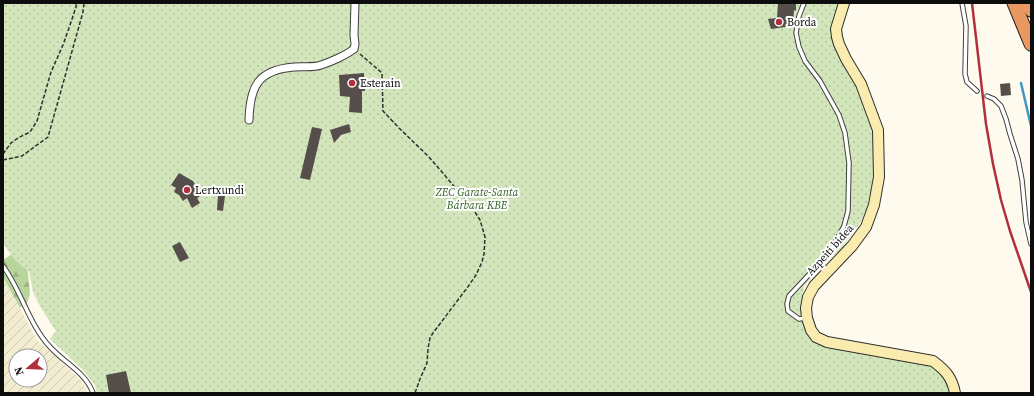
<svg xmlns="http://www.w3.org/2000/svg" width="1034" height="396" font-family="'Source Serif 4',serif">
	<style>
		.farmland { fill: url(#farmland-furrows); fill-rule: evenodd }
		.forest { fill: url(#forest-firs) }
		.park { fill: url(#park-dots) }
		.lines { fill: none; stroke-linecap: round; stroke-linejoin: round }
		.stream { stroke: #4397c2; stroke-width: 2.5 }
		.building { fill: #554e4a }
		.service-casing { stroke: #404040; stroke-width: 5.5 }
		.minor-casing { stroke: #404040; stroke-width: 9 }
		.secondary-casing { stroke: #2f2f2f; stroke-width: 12 }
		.motorway-casing { stroke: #1e1e1e; stroke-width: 15 }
		.path { stroke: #2f2f2f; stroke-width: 1.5; stroke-dasharray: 4 2; stroke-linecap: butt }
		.service { stroke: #fff; stroke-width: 3.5 }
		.minor { stroke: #fff; stroke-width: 7 }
		.secondary { stroke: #f9ecae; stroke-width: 10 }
		.motorway { stroke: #e99861; stroke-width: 13 }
		.rail { stroke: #b2303d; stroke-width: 2.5 }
		.poi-dot { fill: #b2303d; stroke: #fff; stroke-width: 1.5 }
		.labels { text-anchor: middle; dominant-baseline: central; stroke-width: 4; stroke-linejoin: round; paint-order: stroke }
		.poi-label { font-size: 11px; fill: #0d0d0d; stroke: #fff; text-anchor: start }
		.park-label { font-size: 11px; font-style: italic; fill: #325f22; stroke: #fff }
		.street-label { font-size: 11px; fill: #0d0d0d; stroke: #fff }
	</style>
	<defs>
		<pattern id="farmland-furrows" width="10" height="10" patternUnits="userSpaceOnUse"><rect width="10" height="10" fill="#f2edd0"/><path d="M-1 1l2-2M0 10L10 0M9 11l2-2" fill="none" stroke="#cecab1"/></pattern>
		<pattern id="forest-firs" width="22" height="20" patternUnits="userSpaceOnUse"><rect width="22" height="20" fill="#b8d59b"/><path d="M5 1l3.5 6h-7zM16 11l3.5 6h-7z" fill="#9db684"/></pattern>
		<pattern id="park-dots" width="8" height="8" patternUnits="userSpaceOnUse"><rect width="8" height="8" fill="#d3e5ba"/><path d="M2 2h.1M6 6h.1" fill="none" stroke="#b4c39f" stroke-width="1.8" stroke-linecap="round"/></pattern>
	</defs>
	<rect width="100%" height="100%" fill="#fefaee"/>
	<path class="farmland" d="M 3,277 L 37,340 L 81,380 L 84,385 L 88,393 L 3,393 ZM 16,356 L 40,356 L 40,380 L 16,380 Z"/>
	<path class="forest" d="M 19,249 L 27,264 L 30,294 L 27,303 L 20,308 L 3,277 L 3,260 Z"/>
	<path class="park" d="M 3,3 L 854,3 L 845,7 L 835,18 L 860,92 L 869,112 L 874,137 L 875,173 L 868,207 L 860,223 L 840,250 L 822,265 L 804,286 L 802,295 L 801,312 L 805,325 L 812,334 L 929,364 L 946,375 L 951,393 L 97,393 L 95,385 L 83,370 L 50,339 L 56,331 L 41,308 L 33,292 L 29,271 C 16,263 10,255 3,242 Z"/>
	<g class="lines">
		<path class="stream" d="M 1021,83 L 1031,126"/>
	</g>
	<path class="building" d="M 778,3 L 796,3 L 796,11 L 794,10 L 793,26 L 771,29 L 768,19 L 777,18 Z
		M 364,73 L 365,91 L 362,91 L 362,113 L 349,112 L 350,97 L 340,96 L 339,75 Z
		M 1010,83 L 1011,95 L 1001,96 L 1000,84 Z
		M 349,124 L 351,132 L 341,135 L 334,143 L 330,130 Z
		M 312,127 L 322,129 L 310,180 L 300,178 Z
		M 179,173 L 193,181 L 202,195 L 197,198 L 200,203 L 192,208 L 187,198 L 183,201 L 179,195 L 174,192 L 176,188 L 171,185 Z
		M 218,195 L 225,196 L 223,211 L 217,210 Z
		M 180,242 L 189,258 L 180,262 L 172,246 Z
		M 126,371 L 131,393 L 109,393 L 106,375 Z"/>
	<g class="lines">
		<g class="service-casing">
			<path id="service" d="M 804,3 L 799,16 L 796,33 L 799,47 L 805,61 L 820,81 L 839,115 L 845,133 L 849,163 L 848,211 L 844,226 L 833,246 L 818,265 L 789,296 L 787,304 L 788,311 L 799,319 L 806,318
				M 962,3 L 966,26 L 965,74 L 967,82 L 977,91
				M 987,96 L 994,99 L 1001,106 L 1006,119 L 1010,134 L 1018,159 L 1022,180 L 1026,222 L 1031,244
				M 3,266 C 22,292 29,325 51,348 C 65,363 86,373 93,393"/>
		</g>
		<g class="minor-casing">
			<path id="minor" d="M 249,120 C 250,86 258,70 294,67 C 302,66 313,68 321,65 C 331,62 346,55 354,49 L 355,44 L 354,35 L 355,3"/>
		</g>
		<g class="secondary-casing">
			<path id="secondary" d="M 844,3 L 836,29 L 837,37 L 839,44 L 846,59 L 861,84 L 878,130 L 879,177 L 874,205 L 866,227 L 852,246 L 814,286 L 808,297 L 806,308 L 807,318 L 811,330 L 816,337 L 827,342 L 933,361 C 945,370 952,377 955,393"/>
		</g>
		<g class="motorway-casing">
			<path id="motorway" d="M 1014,3 L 1031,44
				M 1028,3 L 1031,10"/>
		</g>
		<path class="path" d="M 360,54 L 382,73 L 383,111 L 399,128 L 429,157 L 471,206 L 480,220 L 485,237 L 484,254 L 482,262 L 476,275 L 467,288 L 433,333 L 430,338 L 428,349 L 427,363 L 420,379 L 415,393
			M 3,154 L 11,143 L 18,138 L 30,132 L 37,121 L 51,72 L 63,45 L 70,25 L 76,7 L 76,3
			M 3,160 L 22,156 L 48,137 L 83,12 L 84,3"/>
		<use href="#service" class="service"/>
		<use href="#minor" class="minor"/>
		<use href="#secondary" class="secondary"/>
		<use href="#motorway" class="motorway"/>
		<path class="rail" d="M 972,3 L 986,124 L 993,164 L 1001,200 L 1010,231 L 1031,292"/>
	</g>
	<g class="poi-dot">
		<circle cx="779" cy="22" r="4"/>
		<circle cx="352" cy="83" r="4"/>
		<circle cx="187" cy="190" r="4"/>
	</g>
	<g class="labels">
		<g class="poi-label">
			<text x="787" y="22">Borda</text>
			<text x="360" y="83">Esterain</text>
			<text x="195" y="190">Lertxundi</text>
		</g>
		<g class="park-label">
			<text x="477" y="192">ZEC Garate-Santa<tspan x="477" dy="13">Bárbara KBE</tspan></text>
		</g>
		<g class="street-label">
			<text transform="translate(830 250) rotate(-48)">Azpeiti bidea</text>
		</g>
	</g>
	<rect width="1034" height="396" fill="none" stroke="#0d0d0d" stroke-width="8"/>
	<g transform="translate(28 368) rotate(251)"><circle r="19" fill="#ffffff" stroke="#9e9e9e"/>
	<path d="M0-3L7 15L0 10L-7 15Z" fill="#b2303d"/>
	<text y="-6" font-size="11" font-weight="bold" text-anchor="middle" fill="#0d0d0d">N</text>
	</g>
</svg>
